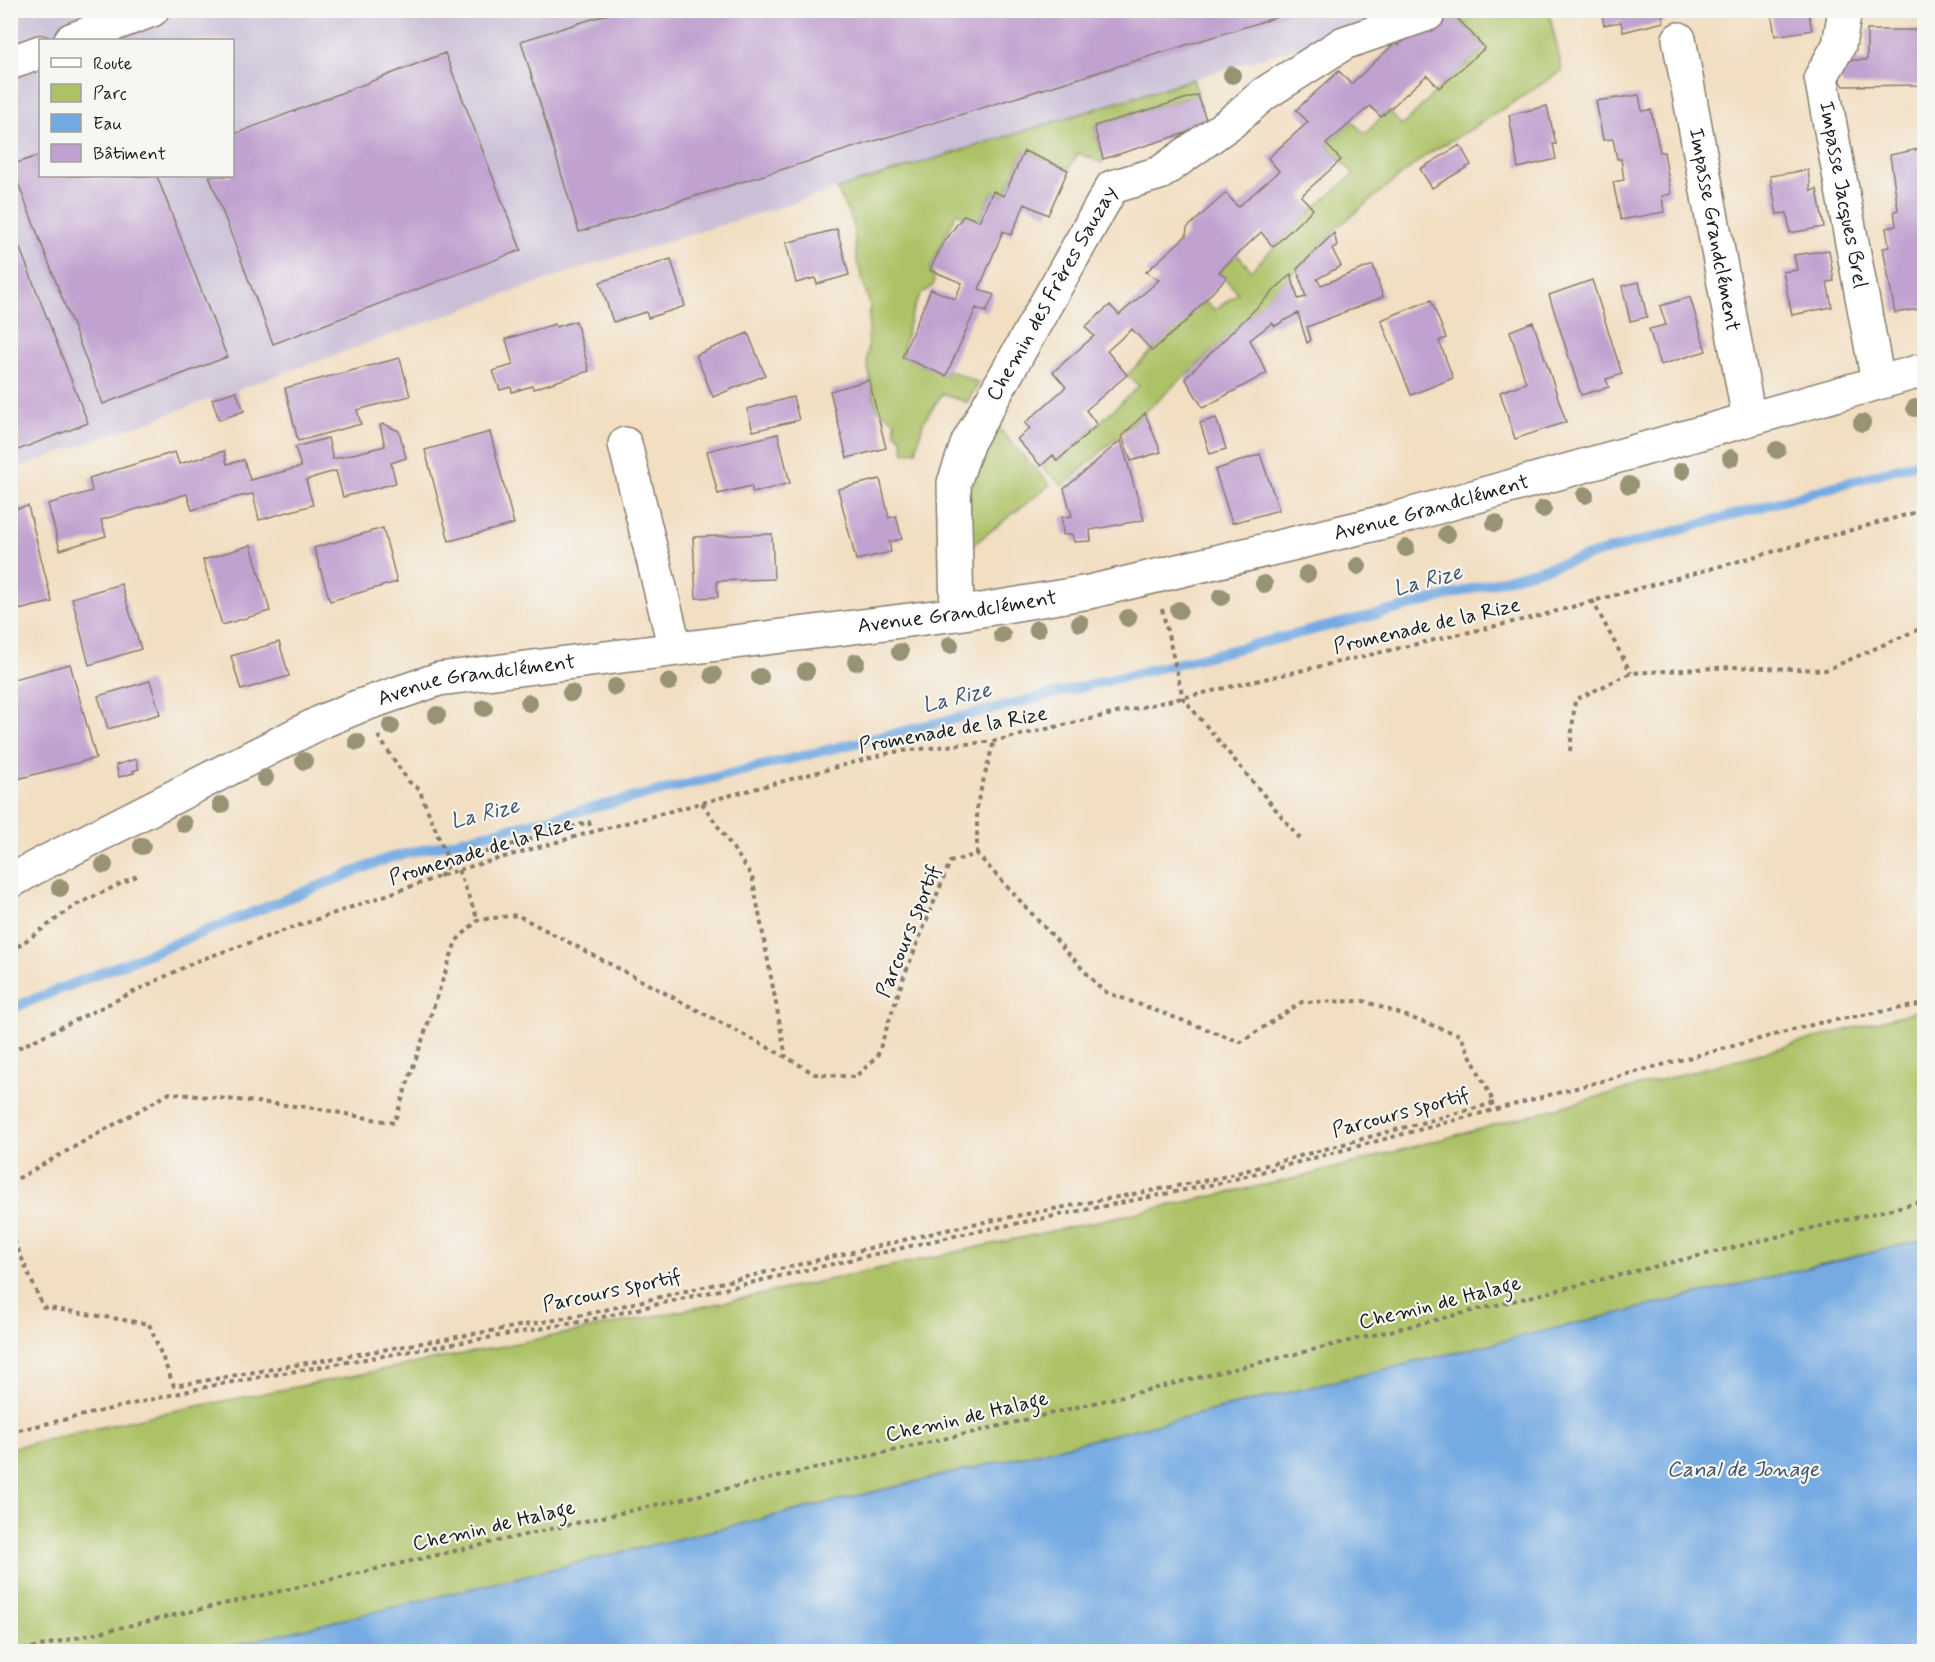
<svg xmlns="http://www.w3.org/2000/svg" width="1935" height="1662" font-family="Mynerve,sans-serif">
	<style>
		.industrial { fill: #cabfd7; fill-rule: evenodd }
		.green { fill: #adc266; stroke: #646f41; stroke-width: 1.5 }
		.water { fill: #74aae2; stroke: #48637f; stroke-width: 1.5 }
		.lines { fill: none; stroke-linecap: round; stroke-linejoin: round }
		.stream { stroke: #74aae2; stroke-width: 10 }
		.building { fill: #c0a1cf }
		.street-casing { stroke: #877d6e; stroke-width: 36 }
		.path { stroke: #877d6e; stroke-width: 4; stroke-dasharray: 4.5 4.5; stroke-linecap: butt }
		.street { stroke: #fff; stroke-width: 33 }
		.tree { fill: #989375 }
		.labels { text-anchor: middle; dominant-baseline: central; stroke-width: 4.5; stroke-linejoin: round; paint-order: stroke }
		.street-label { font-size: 21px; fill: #1c1c1c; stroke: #f6f6f2 }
		.water-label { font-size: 22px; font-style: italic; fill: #3f556b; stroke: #f6f6f2 }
	</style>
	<rect width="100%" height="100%" fill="#f6f6f2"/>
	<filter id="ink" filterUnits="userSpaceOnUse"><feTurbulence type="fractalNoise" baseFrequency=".0167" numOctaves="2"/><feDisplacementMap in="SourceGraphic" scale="12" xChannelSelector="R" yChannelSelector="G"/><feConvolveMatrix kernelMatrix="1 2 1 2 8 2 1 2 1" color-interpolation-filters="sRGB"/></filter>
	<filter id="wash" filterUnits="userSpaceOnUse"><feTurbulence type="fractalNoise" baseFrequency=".008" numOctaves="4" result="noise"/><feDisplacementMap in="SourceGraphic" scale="24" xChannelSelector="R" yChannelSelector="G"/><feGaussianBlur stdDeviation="1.35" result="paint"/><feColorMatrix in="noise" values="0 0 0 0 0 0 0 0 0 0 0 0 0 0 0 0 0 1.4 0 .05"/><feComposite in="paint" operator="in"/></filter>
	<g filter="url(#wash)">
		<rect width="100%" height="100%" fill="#f2dec1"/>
		<path class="industrial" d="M 10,11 L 1414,11 L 566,273 L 11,470 ZM 40,40 L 232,40 L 232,176 L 40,176 Z"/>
		<path class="green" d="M 1451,11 L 1549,11 L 1562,71 L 1471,129 L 1426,155 L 1333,231 L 1334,233 L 1218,346 L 1063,486 L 1041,466 L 1053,455 L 1058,461 L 1139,386 L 1127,375 L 1204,301 L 1215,310 L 1238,293 L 1219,272 L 1237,254 L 1251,270 L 1313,209 L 1354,174 L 1326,144 L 1352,122 L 1365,134 L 1388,110 L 1402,126 L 1439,88 L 1485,48 Z
			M 1193,79 L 1198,95 L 1094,126 L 1103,159 L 1102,163 L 1078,153 L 1068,170 L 1024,151 L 1004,196 L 993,191 L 979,221 L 956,213 L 930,270 L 933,275 L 934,284 C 930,289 923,292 920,296 C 909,314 906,337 902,356 L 946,376 L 949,370 L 979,383 L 967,402 L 942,394 L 923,422 L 916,451 L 904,453 L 902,438 L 895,432 L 895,421 L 876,408 L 867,362 L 870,305 L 857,261 L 853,223 L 837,189 Z
			M 996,424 C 1012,446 1032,464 1050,485 L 969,548 L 967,486 L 975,464 Z
			M 1924,1009 L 1924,1240 L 211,1651 L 11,1651 L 10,1448 L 168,1412 L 721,1303 L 1301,1177 Z"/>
		<path class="water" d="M 1924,1240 L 1924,1651 L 211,1651 Z"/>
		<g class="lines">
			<path class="stream" d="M 10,1009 L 389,858 L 1418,604 L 1924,461"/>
		</g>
		<g id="blocks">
			<path class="building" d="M 621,10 L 1297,10 L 1297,11 L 579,232 L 521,41 Z
				M 1448,10 L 1450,10 L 1485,48 L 1439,88 L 1427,75 L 1381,117 L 1370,106 L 1326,144 L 1341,160 L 1301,196 L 1313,209 L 1273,247 L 1261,232 L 1219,272 L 1227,277 L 1189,317 L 1192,316 L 1152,351 L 1132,329 L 1107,351 L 1127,375 L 1086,410 L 1097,425 L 1057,461 L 1053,455 L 1041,466 L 1017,439 L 1030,428 L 1025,423 L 1066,387 L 1053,372 L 1094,336 L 1085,327 L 1110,305 L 1119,315 L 1159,280 L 1146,272 L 1186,236 L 1187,228 L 1226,193 L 1238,207 L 1279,171 L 1268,158 L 1308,122 L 1296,110 L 1339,71 L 1351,84 L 1396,42 L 1399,45 L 1417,29 L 1422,33 Z
				M 1601,10 L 1661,10 L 1664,22 L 1623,32 L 1621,22 L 1604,25 Z
				M 1765,10 L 1808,10 L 1812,30 L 1775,36 L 1771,12 L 1765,13 Z
				M 1867,30 L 1924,30 L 1924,85 L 1844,86 L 1840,81 L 1840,64 L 1844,60 L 1867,60 Z
				M 445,53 L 521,250 L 273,344 L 209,176 L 232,176 L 232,135 Z
				M 1198,95 L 1208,126 L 1103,159 L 1094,126 Z
				M 1639,95 L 1642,111 L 1651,110 L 1660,152 L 1664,152 L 1671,194 L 1662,196 L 1664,212 L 1621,220 L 1613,182 L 1624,180 L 1621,159 L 1617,159 L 1613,139 L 1603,140 L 1596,101 Z
				M 1547,106 L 1556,144 L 1553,144 L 1556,159 L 1518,168 L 1509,115 Z
				M 1460,145 L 1471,165 L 1432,188 L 1420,169 Z
				M 1924,148 L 1924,308 L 1895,313 L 1883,248 L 1889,247 L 1886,228 L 1896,226 L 1894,211 L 1898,210 L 1890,155 Z
				M 1024,151 L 1068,170 L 1048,215 L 1025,204 L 1011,235 L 1003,231 L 979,289 L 994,295 L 986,312 L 976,308 L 946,376 L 902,357 L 931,289 L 955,299 L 962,283 L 930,270 L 942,245 L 964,215 L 979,221 L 993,191 L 1004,196 Z
				M 40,155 L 40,176 L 157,176 L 227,357 L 103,404 L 11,165 Z
				M 1808,170 L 1811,191 L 1817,189 L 1824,227 L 1790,233 L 1787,213 L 1777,214 L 1770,176 Z
				M 10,223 L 88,423 L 10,453 Z
				M 837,229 L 849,275 L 817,284 L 815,278 L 796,283 L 786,243 Z
				M 1334,233 L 1337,245 L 1332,249 L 1341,266 L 1317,279 L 1321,285 L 1373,265 L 1383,297 L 1307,327 L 1311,340 L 1307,343 L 1298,313 L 1275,326 L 1272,323 L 1250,340 L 1267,373 L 1203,408 L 1185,378 L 1291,274 L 1298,299 L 1306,297 L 1297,269 Z
				M 1829,250 L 1834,281 L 1827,282 L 1832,307 L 1792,315 L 1783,272 L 1797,270 L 1794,255 Z
				M 671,259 L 685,306 L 648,318 L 646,312 L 613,322 L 600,282 Z
				M 1592,280 L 1622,374 L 1606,379 L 1609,387 L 1581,395 L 1549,295 Z
				M 1639,282 L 1647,317 L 1630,321 L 1622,286 Z
				M 1690,297 L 1706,351 L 1660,365 L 1649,329 L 1666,325 L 1660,306 Z
				M 1431,300 L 1446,338 L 1439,341 L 1453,378 L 1411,395 L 1381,320 Z
				M 576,321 L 589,371 L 533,389 L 532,386 L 512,392 L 511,387 L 500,390 L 493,371 L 513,365 L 506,339 L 555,324 L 556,327 Z
				M 1533,322 L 1566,422 L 1515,439 L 1500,392 L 1526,383 L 1510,331 Z
				M 748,333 L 765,375 L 713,397 L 696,355 Z
				M 400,358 L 410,396 L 357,410 L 361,424 L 298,441 L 285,388 Z
				M 869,380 L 886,448 L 847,458 L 830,391 Z
				M 236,391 L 244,411 L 219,420 L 212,399 Z
				M 793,397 L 799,420 L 753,431 L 747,409 Z
				M 1145,413 L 1161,452 L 1131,461 L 1122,436 Z
				M 1216,418 L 1226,449 L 1210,454 L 1200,423 Z
				M 384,424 L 399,431 L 406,458 L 391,463 L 396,483 L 343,497 L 336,471 L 321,475 L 306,480 L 313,505 L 259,520 L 253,494 L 237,497 L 192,510 L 187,494 L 101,520 L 106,536 L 60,550 L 48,504 L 92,491 L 89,478 L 175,452 L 179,464 L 224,451 L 227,464 L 244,460 L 250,480 L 301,467 L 295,447 L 328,438 L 333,459 L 385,446 L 380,425 Z
				M 490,432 L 514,524 L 449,541 L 425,450 Z
				M 778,434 L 790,483 L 753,493 L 751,486 L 718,494 L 707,451 Z
				M 1121,440 L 1144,520 L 1090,530 L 1091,541 L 1074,542 L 1072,534 L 1063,535 L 1062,517 L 1072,516 L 1064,489 Z
				M 1260,454 L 1279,510 L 1232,523 L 1215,470 Z
				M 880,479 L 889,518 L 896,516 L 902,539 L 889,542 L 891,552 L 856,560 L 838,489 Z
				M 28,506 L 52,602 L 10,612 L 10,510 Z
				M 383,528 L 397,582 L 330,601 L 314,548 Z
				M 772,534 L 774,579 L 717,581 L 718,597 L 696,598 L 693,537 Z
				M 251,545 L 270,611 L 222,625 L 203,560 Z
				M 121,584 L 141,649 L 89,665 L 72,598 Z
				M 279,642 L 289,676 L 241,690 L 231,656 Z
				M 70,664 L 96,758 L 10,781 L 10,680 Z
				M 150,681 L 160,714 L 108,729 L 98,696 Z
				M 136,759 L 139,769 L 133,771 L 134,773 L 119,777 L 116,765 Z"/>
		</g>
	</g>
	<g filter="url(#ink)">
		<use href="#blocks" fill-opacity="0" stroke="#877d6e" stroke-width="1.5"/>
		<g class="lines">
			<g class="street-casing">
				<g id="street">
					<path id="s1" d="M 1845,10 L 1839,45 L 1821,77 L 1878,382"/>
					<path id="s2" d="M 1679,39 L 1749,419"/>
					<path d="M 71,40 L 152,10"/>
					<path d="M 10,63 L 40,52"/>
					<path d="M 625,444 L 675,649"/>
					<path id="s3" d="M 957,614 L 954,483 L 968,442 L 1112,187 L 1160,173 L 1234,120 L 1264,94 L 1344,43 L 1428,14"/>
					<path id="s4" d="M 10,882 L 34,868 L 323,721 L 357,707 L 439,679 L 957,614 L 1089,592 L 1388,521 L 1924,370"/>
				</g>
			</g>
			<path class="path" d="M 1592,600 L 1631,673
				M 1162,609 L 1183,698 L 1302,841
				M 378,736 L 408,781 L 419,789 L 449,863
				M 1570,751 L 1575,700 L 1631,673 L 1733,667 L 1826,670 L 1924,627
				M 702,803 L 752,876 L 786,1057
				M 977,854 L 977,804 L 994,741
				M 458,870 L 478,920
				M 440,877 L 449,863 L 589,822 L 592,832
				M 10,952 L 76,905 L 141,874
				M 10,1052 L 197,961 L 458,870 L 592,832 L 893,752 L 994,741 L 1539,616 L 1924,510
				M 10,1183 L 170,1093 L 314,1108 L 394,1123 L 456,941 L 478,920 L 517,915 L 786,1057 L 815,1074 L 855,1077 L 877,1057 L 903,979 L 950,862 L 977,854 L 1103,991 L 1241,1042 L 1302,1002 L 1364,1001 L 1460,1035 L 1494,1103 L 1219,1178 L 968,1225 L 583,1315 L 174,1386 L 149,1324 L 43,1307 L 10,1231
				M 10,1432 L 215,1385 L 585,1321 L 954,1236 L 1220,1183 L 1819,1023 L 1924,1004
				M 14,1652 L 987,1429 L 1924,1201"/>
			<use href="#street" class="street"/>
		</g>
		<g class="tree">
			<circle cx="1232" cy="75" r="9"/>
			<circle cx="1915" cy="408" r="9"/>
			<circle cx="1862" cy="423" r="9"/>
			<circle cx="1777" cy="450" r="9"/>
			<circle cx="1731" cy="458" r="9"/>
			<circle cx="1682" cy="471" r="9"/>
			<circle cx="1629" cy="485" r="9"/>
			<circle cx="1585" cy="495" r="9"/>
			<circle cx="1543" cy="509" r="9"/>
			<circle cx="1495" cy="523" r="9"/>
			<circle cx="1447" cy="534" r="9"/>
			<circle cx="1406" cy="548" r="9"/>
			<circle cx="1358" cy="566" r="9"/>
			<circle cx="1307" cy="574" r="9"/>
			<circle cx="1264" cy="584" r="9"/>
			<circle cx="1221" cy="597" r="9"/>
			<circle cx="1179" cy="610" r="9"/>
			<circle cx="1128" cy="618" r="9"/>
			<circle cx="1080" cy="623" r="9"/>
			<circle cx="1037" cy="629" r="9"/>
			<circle cx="1002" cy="635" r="9"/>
			<circle cx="950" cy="645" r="9"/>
			<circle cx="900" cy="652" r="9"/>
			<circle cx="856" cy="662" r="9"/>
			<circle cx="806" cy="671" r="9"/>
			<circle cx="713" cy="675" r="9"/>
			<circle cx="760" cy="677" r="9"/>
			<circle cx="669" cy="682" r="9"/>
			<circle cx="615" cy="687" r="9"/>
			<circle cx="571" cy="693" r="9"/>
			<circle cx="529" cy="703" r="9"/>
			<circle cx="484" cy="708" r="9"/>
			<circle cx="437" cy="715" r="9"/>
			<circle cx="391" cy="726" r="9"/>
			<circle cx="357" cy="742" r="9"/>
			<circle cx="304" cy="761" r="9"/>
			<circle cx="265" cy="778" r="9"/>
			<circle cx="221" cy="805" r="9"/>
			<circle cx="184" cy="824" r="9"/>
			<circle cx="142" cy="846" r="9"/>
			<circle cx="104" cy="865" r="9"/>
			<circle cx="60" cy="888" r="9"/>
		</g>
	</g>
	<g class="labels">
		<g class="street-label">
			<text stroke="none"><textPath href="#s1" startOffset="192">Impasse Jacques Brel</textPath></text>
			<text stroke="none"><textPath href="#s2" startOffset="194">Impasse Grandclément</textPath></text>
			<text stroke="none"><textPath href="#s3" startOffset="345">Chemin des Frères Sauzay</textPath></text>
			<text stroke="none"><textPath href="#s4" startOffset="1484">Avenue Grandclément</textPath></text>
			<text stroke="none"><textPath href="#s4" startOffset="998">Avenue Grandclément</textPath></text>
			<text transform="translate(1427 626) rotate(-13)">Promenade de la Rize</text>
			<text stroke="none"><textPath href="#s4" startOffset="512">Avenue Grandclément</textPath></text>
			<text transform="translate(953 730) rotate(-10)">Promenade de la Rize</text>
			<text transform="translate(481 851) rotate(-17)">Promenade de la Rize</text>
			<text transform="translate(909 931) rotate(-68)">Parcours sportif</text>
			<text transform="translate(1401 1113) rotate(-15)">Parcours sportif</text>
			<text transform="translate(612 1291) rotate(-12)">Parcours sportif</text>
			<text transform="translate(1440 1303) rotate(-14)">Chemin de Halage</text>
			<text transform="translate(967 1417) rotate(-13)">Chemin de Halage</text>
			<text transform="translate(494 1526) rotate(-13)">Chemin de Halage</text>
		</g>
		<g class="water-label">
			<text transform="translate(1428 581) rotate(-15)">La Rize</text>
			<text transform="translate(957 698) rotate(-14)">La Rize</text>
			<text transform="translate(485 814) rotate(-14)">La Rize</text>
			<text x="1743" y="1470">Canal de Jonage</text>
		</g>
	</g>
	<rect width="1935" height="1662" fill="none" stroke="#f6f6f2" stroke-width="36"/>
	<rect x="39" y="39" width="195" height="138" fill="#f6f6f2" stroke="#9f9f9c" stroke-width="1.5"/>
	<rect x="51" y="58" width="30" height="9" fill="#ffffff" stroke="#9f9f9c" stroke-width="1.5"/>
	<text x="93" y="69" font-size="18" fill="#1c1c1c">Route</text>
	<rect x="51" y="84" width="30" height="18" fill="#adc266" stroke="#9f9f9c" stroke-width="1.5"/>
	<text x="93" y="99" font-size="18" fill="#1c1c1c">Parc</text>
	<rect x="51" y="114" width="30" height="18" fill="#74aae2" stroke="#9f9f9c" stroke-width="1.5"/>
	<text x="93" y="129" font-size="18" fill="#1c1c1c">Eau</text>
	<rect x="51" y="144" width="30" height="18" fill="#c0a1cf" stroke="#9f9f9c" stroke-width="1.5"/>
	<text x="93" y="159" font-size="18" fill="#1c1c1c">Bâtiment</text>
</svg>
